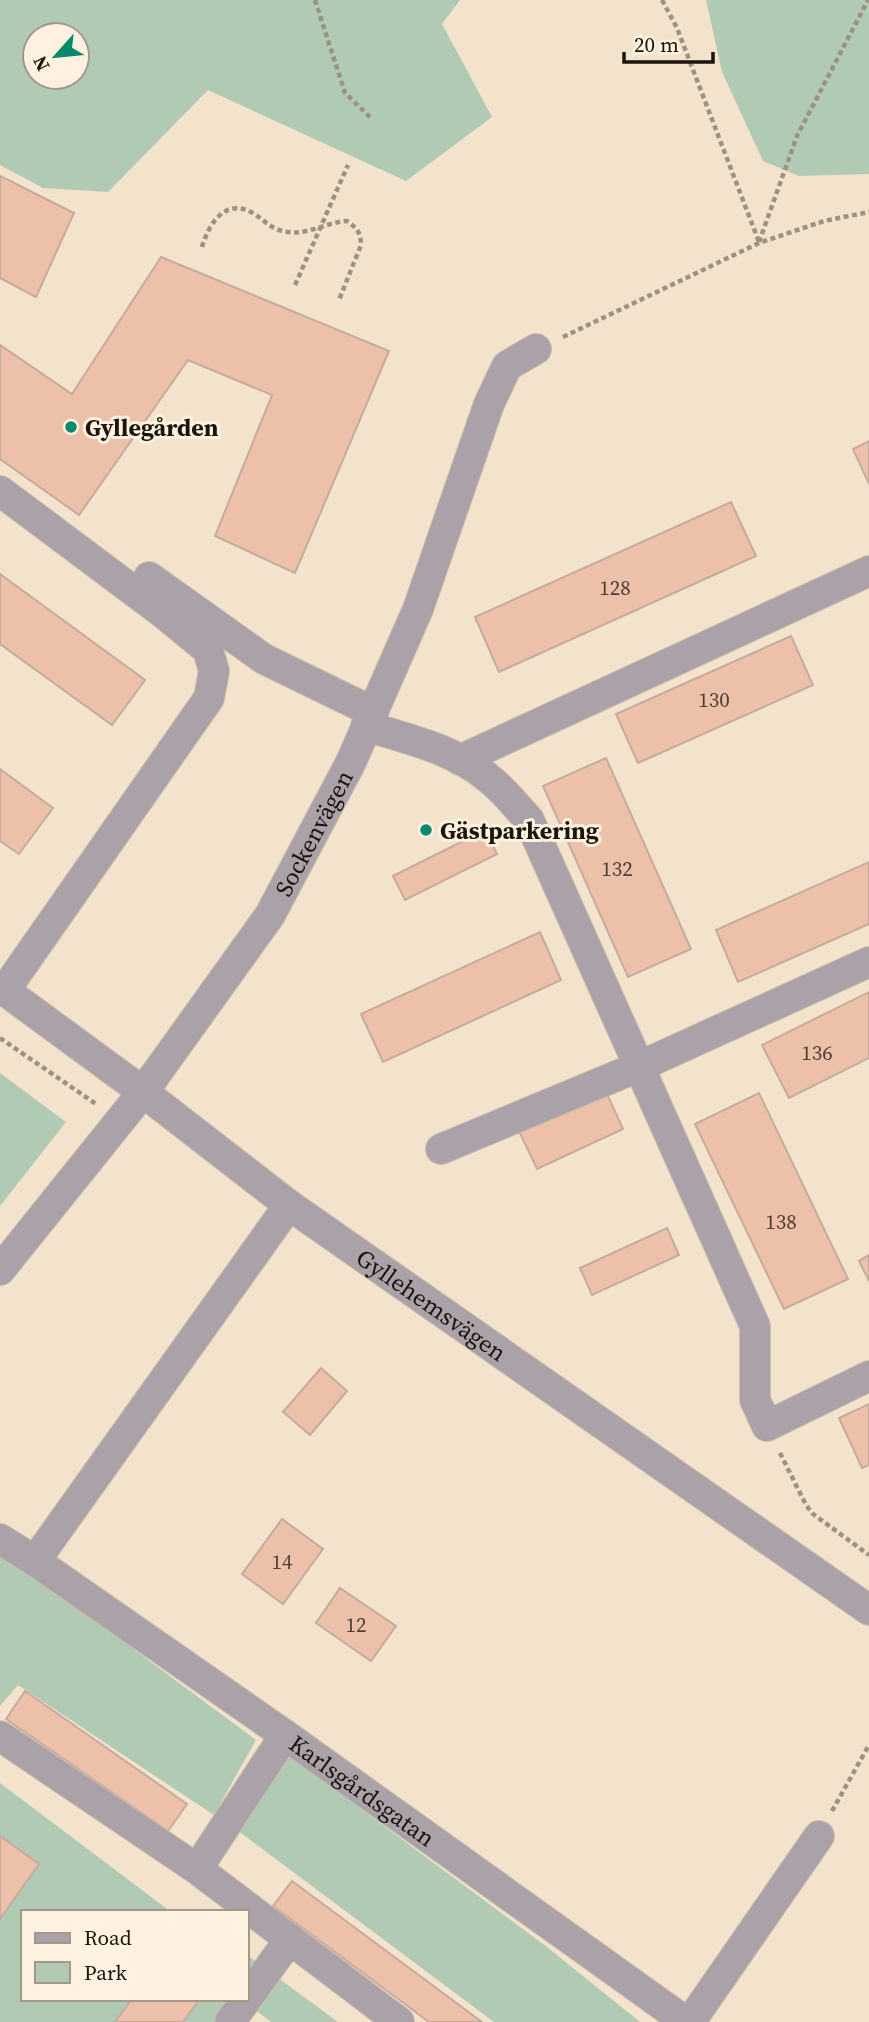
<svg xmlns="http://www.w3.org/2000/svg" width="869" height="2022" font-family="'Source Serif 4',serif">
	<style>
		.green { fill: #b0cab3; fill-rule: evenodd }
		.building { fill: #edc0aa; stroke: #c5ab9f; stroke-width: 2 }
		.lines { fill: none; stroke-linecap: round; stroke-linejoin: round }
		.minor-casing { stroke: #ccbeaa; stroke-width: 32 }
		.path { stroke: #9d9180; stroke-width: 4.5; stroke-dasharray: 5 3.5; stroke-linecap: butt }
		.minor { stroke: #aaa1a9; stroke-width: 30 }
		.poi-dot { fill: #06896d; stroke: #fef1df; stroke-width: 2.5 }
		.labels { text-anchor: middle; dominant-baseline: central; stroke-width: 6; stroke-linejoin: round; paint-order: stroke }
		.number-label { font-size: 21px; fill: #4f4034 }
		.poi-label { font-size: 24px; font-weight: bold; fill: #1a150d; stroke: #fef1df; text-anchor: start }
		.street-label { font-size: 24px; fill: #1a150d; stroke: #fef1df }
	</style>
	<rect width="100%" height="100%" fill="#f3e3cc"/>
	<path class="green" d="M 0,0 L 460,0 L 442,24 L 492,117 L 406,181 L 208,90 L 108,192 L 43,188 L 0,165 ZM 35,35 L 77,35 L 77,77 L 35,77 Z
		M 706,0 L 869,0 L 869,174 L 799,176 L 763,161 L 722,72 Z
		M 0,1073 L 66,1122 L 0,1206 Z
		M 0,1550 L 256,1740 L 214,1815 L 18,1685 L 0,1706 Z
		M 283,1751 L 547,1947 L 640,2022 L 494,2022 L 233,1827 Z
		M 0,1783 L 171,1912 L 23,1912 L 23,1999 L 235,1999 L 219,2022 L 0,2022 Z
		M 247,1955 L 338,2022 L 271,2022 L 241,1999 L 247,1999 Z"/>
	<path class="building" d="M 0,176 L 74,213 L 36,297 L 0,278 Z
		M 161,257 L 389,351 L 295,573 L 215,536 L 272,395 L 188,360 L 79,515 L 0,459 L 0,345 L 72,394 Z
		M 869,441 L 869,484 L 853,449 Z
		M 731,502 L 756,556 L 499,672 L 475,617 Z
		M 0,574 L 145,680 L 112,725 L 0,644 Z
		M 791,636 L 813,685 L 638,763 L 616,714 Z
		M 606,758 L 691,949 L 628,977 L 543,786 Z
		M 0,769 L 53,808 L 19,854 L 0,841 Z
		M 485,830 L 497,854 L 405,900 L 393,876 Z
		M 869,862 L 869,924 L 738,982 L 716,930 Z
		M 540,932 L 561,980 L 383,1062 L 361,1014 Z
		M 869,992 L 869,1058 L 789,1098 L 762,1045 Z
		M 603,1085 L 623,1129 L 537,1169 L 516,1125 Z
		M 759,1093 L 848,1279 L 784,1309 L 695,1124 Z
		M 667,1228 L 679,1255 L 592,1295 L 580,1268 Z
		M 869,1255 L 869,1281 L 859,1261 Z
		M 321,1368 L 347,1391 L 310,1435 L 283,1412 Z
		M 869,1404 L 869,1465 L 862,1468 L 839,1418 Z
		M 282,1519 L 323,1549 L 283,1604 L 242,1574 Z
		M 340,1588 L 396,1626 L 371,1661 L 316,1623 Z
		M 25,1691 L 187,1804 L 168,1831 L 6,1719 Z
		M 0,1836 L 39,1864 L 0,1919 Z
		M 292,1881 L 482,2022 L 429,2022 L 273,1906 Z
		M 132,1999 L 200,1999 L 183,2022 L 115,2022 Z"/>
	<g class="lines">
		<g class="minor-casing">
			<g id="minor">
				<path d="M 0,491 L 163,613 L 208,650 L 214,671 L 209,698 L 5,990"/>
				<path d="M 149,577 L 264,659 L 373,712"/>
				<path d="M 366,726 C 407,739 454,749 487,777 C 503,789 516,806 529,820 L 755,1326 L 755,1400 L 767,1426 L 869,1376"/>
				<path d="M 460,760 L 869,571"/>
				<path id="s1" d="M 0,987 L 143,1092 L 289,1205 L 869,1610"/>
				<path d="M 441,1149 L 638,1067 L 869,962"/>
				<path id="s2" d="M 0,1270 L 143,1092 L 270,915 L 351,762 L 418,609 L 489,404 L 507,366 L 536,349"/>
				<path id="s3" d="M 0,1539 L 35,1561 L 285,1735 L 686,2022"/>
				<path d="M 35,1561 L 289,1205"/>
				<path d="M 0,1736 L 197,1869 L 399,2022"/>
				<path d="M 197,1869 L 285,1735"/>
				<path d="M 230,2022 L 290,1939"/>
				<path d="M 690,2022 L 819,1836"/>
			</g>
		</g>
		<path class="path" d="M 315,0 L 345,93 L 371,118
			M 662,0 L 677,28 L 759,242
			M 759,242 L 797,136 L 868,0
			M 202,247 C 208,226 224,198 251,212 C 265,220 271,230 288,232 C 308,235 327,222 347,221 C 357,228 361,233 361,245 L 339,300
			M 295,285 L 348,165
			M 563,337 L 759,243 L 824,221 L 869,212
			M 0,1038 L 96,1104
			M 780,1453 L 806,1505 L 813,1514 L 869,1555
			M 832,1811 L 869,1745"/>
		<use href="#minor" class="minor"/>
	</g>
	<g class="poi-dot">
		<circle cx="71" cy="427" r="7"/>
		<circle cx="426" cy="830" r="7"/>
	</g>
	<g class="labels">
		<g class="number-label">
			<text x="615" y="587">128</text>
			<text x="714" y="699">130</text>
			<text x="617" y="868">132</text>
			<text x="817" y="1052">136</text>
			<text x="781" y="1221">138</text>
			<text x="282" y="1561">14</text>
			<text x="356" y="1624">12</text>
		</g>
		<g class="poi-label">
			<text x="85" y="427">Gyllegården</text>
			<text x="440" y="830">Gästparkering</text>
		</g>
		<g class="street-label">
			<text stroke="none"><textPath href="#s2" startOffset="539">Sockenvägen</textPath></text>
			<text stroke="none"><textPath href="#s1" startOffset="536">Gyllehemsvägen</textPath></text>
			<text stroke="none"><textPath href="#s3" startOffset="441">Karlsgårdsgatan</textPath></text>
		</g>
	</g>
	<rect x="21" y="1910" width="228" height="91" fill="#fef1df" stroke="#a3998b" stroke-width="2"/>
	<rect x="35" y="1933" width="35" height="10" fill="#aaa1a9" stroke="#a3998b" stroke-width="2"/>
	<text x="84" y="1945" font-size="21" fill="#1a150d">Road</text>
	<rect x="35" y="1962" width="35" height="21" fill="#b0cab3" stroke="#a3998b" stroke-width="2"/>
	<text x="84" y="1980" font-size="21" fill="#1a150d">Park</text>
	<g transform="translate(56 56) rotate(243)"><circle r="33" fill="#fef1df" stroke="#a3998b" stroke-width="2"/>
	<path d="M0-5L12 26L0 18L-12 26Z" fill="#06896d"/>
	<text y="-10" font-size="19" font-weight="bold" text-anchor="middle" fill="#1a150d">N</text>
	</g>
	<path d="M624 52v10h89v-10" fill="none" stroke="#1a150d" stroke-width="3.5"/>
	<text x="634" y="52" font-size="21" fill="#1a150d" stroke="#fef1df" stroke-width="5" paint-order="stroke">20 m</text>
</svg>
